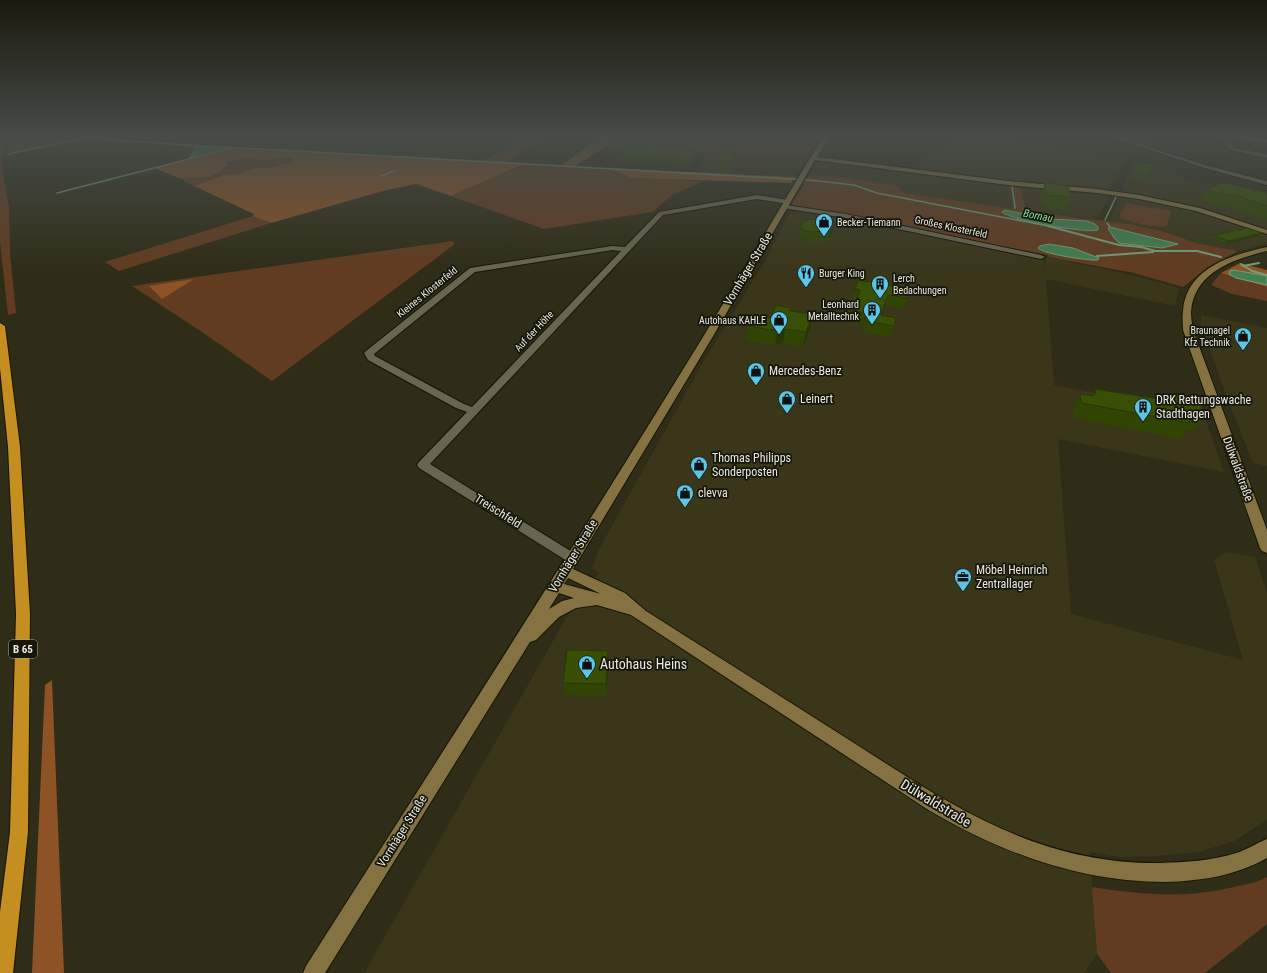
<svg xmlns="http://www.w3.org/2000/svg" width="1267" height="973" font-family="'Roboto Condensed',sans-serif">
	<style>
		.built { fill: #39361a }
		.green { fill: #623c20 }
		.forest { fill: #8d5326 }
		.water { fill: #438051; stroke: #75a07b }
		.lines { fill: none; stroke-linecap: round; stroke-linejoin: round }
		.stream-far1 { stroke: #75a07b; stroke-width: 1.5 }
		.stream { stroke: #75a07b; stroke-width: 2 }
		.street-casing { stroke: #171503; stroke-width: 2 }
		.secondary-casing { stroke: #171503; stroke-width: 2 }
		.highway-casing { stroke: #171503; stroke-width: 2 }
		.street { fill: #686650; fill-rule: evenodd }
		.secondary { fill: #847242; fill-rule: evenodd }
		.highway { fill: #c48e20; fill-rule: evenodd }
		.wall { fill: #304404 }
		.shaded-wall { fill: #273704 }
		.building { fill: #384f05; stroke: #273704 }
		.labels { text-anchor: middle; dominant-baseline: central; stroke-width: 3.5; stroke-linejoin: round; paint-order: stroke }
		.far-poi-label { font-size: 10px; fill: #eae9dd; stroke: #16150c; text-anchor: start }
		.far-street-label { font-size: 10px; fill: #eae9dd; stroke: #16150c }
		.far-water-label { font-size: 11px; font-style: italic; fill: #8be19d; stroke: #16150c }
		.shield { fill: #16150c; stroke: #aaa99e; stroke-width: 1 }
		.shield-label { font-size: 11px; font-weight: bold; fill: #eae9dd }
		.street-label { font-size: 12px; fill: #eae9dd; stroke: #16150c }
		.poi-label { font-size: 12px; fill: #eae9dd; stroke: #16150c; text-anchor: start }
		.near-poi-label { font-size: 14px; fill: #eae9dd; stroke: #16150c; text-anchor: start }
		.near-street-label { font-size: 14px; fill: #eae9dd; stroke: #16150c }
	</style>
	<rect width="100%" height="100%" fill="#2f2d18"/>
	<path class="built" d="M 955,135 L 986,135 L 1126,160 L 1109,189 L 1016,181 L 914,168 Z
		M 706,152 L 808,155 L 795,177 L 699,172 Z
		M 1134,161 L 1168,167 L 1165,173 L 1267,201 L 1267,244 L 1238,251 L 1196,243 L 1149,228 L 1109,221 Z
		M 825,162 L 1012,187 L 1014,209 L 905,193 L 900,190 L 900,187 L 810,174 L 818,163 Z
		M 1020,188 L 1110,196 L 1097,219 L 1094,219 L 1026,211 Z
		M 797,211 L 874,224 L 1040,259 L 1044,260 L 1045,269 L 1046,257 L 1136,276 L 1179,288 L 1175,306 L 1046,279 L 1054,385 L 1203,413 L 1224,472 L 1058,439 L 1071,614 L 1243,660 L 1214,560 L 1226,552 L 1255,557 L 1267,593 L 1267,820 L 1234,841 L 1199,852 L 1156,856 L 1119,857 L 1090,852 L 1097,954 L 1084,973 L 364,973 L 566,618 L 599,573 L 592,568 L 599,549 L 705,359 L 765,261 L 790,213 Z
		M 1201,315 L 1267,328 L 1267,466 L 1253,463 L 1231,408 L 1201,326 Z"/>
	<path class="green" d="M 0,135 L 4,135 L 2,167 L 9,207 L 10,253 L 16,313 L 8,315 L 0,242 Z
		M 9,135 L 84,135 L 88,137 L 8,154 Z
		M 526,135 L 549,135 L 508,162 L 485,161 Z
		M 629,135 L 821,135 L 808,155 L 608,149 Z
		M 287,157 L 295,159 L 292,162 L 269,168 L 255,168 L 236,174 L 223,175 L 194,186 L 179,178 L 208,177 L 224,162 L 250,158 L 263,161 Z
		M 526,163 L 607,168 L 632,178 L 703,181 L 671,196 L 652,212 L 544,229 L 451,196 Z
		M 810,174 L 864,180 L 900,186 L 900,190 L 905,193 L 1014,209 L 1012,187 L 1020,188 L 1026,211 L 1129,224 L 1162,231 L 1196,243 L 1238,251 L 1208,267 L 1183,287 L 1134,273 L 1048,257 L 1048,255 L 791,206 Z
		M 1127,203 L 1171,211 L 1167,226 C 1153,228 1133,223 1120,218 L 1120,214 Z
		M 253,216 L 271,223 L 119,271 L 105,262 Z
		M 453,241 L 455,244 L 272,381 L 202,332 L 132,286 Z
		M 1221,273 L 1267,287 L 1267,301 L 1232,294 L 1211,285 Z
		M 1267,877 L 1267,924 L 1205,973 L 1111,973 L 1097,954 L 1092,887 C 1142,895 1188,899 1238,886 C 1248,884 1258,882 1267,877 Z"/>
	<path class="forest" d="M 604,135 L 624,135 L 575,166 L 562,165 Z
		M 186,144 L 526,163 L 451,196 L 416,184 L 383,191 L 271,223 L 253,216 L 254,214 L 194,186 L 223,175 L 236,174 L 255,168 L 269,168 L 292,162 L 294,159 L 287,157 L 263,161 L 250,158 L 225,162 L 228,164 L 219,173 L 208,177 L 179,178 L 154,168 L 188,159 L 194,149 L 183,146 Z
		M 607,168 L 795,177 L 791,183 L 632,178 Z
		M 1240,263 L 1267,270 L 1267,287 L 1221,273 Z
		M 194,279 L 162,299 L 149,286 Z
		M 52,680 L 64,973 L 32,973 L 45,685 Z"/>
	<path class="water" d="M 197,146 L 231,148 L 190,159 Z
		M 1004,210 L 1052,219 L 1087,221 L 1095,224 L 1098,227 L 1098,230 C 1084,233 1012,221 1002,212 Z
		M 1110,227 L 1178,244 L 1162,248 L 1119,243 L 1114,238 L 1108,228 Z
		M 1049,244 L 1073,248 L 1099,258 L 1098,260 C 1089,261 1043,254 1038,248 L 1040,246 Z
		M 1234,270 L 1267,276 L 1267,285 L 1236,278 L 1229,274 L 1230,271 Z"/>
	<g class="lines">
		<path class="stream-far1" d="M 87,135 L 98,139 L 187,145 L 809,180 L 854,185 L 877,193 L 1053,227
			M 8,154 L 91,137
			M 381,176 L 395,171
			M 1012,187 L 1015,208
			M 57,193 L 193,158
			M 1105,220 L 1116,197
			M 1107,223 L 1110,227"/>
		<path class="stream" d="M 1048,226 L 1119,245 L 1141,247 L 1155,251 L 1197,251 L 1221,257
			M 1097,256 L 1153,252
			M 1241,264 L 1252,271 L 1267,275
			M 1243,266 L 1259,263"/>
		<g class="street-casing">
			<path id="street" d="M 1105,135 L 1114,135 L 1138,143 L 1149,135 L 1156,135 L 1143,145 L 1205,165 L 1267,181 L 1267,185 L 1201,167 Z
				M 1219,135 L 1225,135 L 1234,148 L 1267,154 L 1267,158 L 1230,150 Z
				M 1229,135 L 1267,139 L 1267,143 L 1231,138 Z
				M 757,195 L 788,200 L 791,202 L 788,204 L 757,199 L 663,215 L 430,464 L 577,555 L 579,558 L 577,561 L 572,563 L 567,561 L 419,468 L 417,465 L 419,462 L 467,412 L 456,408 L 368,360 L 364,353 L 366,351 L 470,268 L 612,246 L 625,247 L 659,212 ZM 612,250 L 621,251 L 472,407 L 464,404 L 375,356 L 374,354 L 475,272 Z
				M 785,205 L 846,214 L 1041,255 L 1045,257 L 1041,259 L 846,218 L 783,208 L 783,206 Z"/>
		</g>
		<g class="secondary-casing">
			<path id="secondary" d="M 824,135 L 830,135 L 817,157 L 1008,181 L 1097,189 L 1139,195 L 1200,208 L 1267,230 L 1267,234 L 1196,211 L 1139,199 L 1097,193 L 1008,185 L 815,160 L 712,338 L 573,569 L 625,593 L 646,611 C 712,653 777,694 843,736 C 945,801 1032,864 1160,863 C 1185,862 1211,861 1236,853 C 1247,850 1256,843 1267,839 L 1267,858 C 1235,876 1201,881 1165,882 C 1080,882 1002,853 930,811 L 631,615 L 597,605 L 576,608 L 559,617 L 536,640 L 530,642 L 325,973 L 303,973 L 306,966 C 440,756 573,549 703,337 C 744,270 784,201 824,135 ZM 568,578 L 601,594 L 564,584 ZM 559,593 L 574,598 L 562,601 L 549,609 Z
				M 1267,247 L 1267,251 C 1234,259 1194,272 1191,312 C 1191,318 1192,324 1193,330 L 1267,530 L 1267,553 L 1262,551 L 1260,548 L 1183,330 C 1183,324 1182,317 1183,311 C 1186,268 1231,255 1267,247 Z"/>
		</g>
		<g class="highway-casing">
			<path id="highway" d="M 0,323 L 5,326 L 20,447 L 30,614 L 28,832 L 13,973 L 0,973 L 0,912 L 10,832 L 16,614 L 8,447 L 0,368 Z"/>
		</g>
		<use href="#street" class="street"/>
		<use href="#secondary" class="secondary"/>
		<use href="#highway" class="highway"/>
	</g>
	<path class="wall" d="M 734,147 L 731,173 L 717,173 L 718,161 L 722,151 Z
		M 622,155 L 695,156 L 692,165 L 622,161 Z
		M 1139,162 L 1153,164 L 1145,182 L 1131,180 Z
		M 1045,183 L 1071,197 L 1067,210 L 1043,207 L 1041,195 Z
		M 1206,190 L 1267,193 L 1267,221 L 1229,207 L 1216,206 L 1201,201 Z
		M 835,222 L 833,231 L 828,241 L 809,242 L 799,237 L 800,228 Z
		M 1214,235 L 1260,236 L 1226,244 L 1213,238 Z
		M 909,288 L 904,309 L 885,305 L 882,315 L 896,318 L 891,337 L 862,332 L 864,324 L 850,322 L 853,311 L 856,301 L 852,300 L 855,289 Z
		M 791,311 L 813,314 L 810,329 L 803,347 L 783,343 L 775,345 L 746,341 L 748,326 Z
		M 1095,389 L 1168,400 L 1172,393 L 1204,416 L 1194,431 L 1186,430 L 1180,439 L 1074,418 L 1073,409 L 1080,394 L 1092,396 Z
		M 608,663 L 606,696 L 564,695 L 563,683 Z"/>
	<path class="shaded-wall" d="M 695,150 L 695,156 L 692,165 L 692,159 Z
		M 835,222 L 833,231 L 828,241 L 830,231 Z
		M 1261,233 L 1260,236 L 1226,244 L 1228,241 Z
		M 888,295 L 885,305 L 879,326 L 881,315 Z
		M 813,314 L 810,329 L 803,347 L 806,332 Z
		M 785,329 L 783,343 L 775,345 L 777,331 Z
		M 608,651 L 608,663 L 606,696 L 606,684 Z"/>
	<path class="building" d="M 627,146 L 695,150 L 692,159 L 622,155 Z
		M 723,146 L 734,147 L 732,162 L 718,161 L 720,151 L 722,151 Z
		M 1139,162 L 1153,164 L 1148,174 L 1134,171 Z
		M 1223,182 L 1267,193 L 1267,206 L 1236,195 L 1222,194 L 1206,190 Z
		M 1045,183 L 1068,186 L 1071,197 L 1047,195 Z
		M 811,219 L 835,222 L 830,231 L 810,232 L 800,228 L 804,222 Z
		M 1248,228 L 1261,233 L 1228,241 L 1214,235 Z
		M 858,280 L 909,288 L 907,298 L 888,295 L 881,315 L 896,318 L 894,326 L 865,321 L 867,313 L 853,311 L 860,290 L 855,289 Z
		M 776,305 L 791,308 L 790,311 L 813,314 L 806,332 L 785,329 L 777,331 L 748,326 L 754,317 L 770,318 Z
		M 1095,389 L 1171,401 L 1170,399 L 1174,400 L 1172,393 L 1198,397 L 1204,416 L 1187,412 L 1190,423 L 1081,403 L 1080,394 L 1094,396 L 1094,393 L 1096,394 Z
		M 567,650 L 608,651 L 606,684 L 563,683 Z"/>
	<linearGradient id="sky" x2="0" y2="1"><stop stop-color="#1a190d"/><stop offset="0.5" stop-color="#474c48"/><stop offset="1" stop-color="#474c48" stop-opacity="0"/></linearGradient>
	<rect width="1267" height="271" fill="url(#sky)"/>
	<defs>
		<g id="shop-pin" transform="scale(0.9)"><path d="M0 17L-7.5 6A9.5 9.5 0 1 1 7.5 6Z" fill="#5bc7e7" stroke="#16150c"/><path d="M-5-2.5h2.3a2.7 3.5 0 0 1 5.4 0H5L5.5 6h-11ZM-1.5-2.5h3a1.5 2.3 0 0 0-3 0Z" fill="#111"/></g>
		<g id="restaurant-pin" transform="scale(0.9)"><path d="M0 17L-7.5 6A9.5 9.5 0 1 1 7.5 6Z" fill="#5bc7e7" stroke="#16150c"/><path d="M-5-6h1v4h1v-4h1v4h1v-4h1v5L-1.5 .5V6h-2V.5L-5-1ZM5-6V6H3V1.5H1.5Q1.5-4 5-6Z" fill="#111"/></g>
		<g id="building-pin" transform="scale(0.9)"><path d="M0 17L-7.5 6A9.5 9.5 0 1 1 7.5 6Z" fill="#5bc7e7" stroke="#16150c"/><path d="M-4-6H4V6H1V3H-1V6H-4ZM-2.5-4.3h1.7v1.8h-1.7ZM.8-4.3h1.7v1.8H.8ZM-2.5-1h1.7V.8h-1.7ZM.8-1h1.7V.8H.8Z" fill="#111"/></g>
		<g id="office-pin" transform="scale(0.9)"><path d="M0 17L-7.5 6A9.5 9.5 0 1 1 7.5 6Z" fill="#5bc7e7" stroke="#16150c"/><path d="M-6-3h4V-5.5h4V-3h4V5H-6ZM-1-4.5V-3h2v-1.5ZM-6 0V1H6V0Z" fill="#111"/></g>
	</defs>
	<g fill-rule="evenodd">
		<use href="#shop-pin" x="824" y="222"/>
		<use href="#restaurant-pin" x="806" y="273"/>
		<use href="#building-pin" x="880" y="284"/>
		<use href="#building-pin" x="872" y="310"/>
		<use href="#shop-pin" x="779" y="320"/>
		<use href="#shop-pin" x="1243" y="336"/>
		<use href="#shop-pin" x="756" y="371"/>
		<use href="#shop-pin" x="787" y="399"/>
		<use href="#building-pin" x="1143" y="407"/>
		<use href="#shop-pin" x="699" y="465"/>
		<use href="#shop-pin" x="685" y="493"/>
		<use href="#office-pin" x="963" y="577"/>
		<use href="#shop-pin" x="587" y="664"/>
	</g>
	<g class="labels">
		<g class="far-poi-label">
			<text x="837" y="222">Becker-Tiemann</text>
			<text x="819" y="273">Burger King</text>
			<text x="893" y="278">Lerch<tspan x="893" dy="12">Bedachungen</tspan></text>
			<text x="859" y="304" text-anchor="end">Leonhard<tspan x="859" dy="12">Metalltechnk</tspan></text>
			<text x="766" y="320" text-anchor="end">Autohaus KAHLE</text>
			<text x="1230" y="330" text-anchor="end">Braunagel<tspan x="1230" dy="12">Kfz Technik</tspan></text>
		</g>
		<g class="far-street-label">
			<text transform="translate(951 227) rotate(12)">Großes Klosterfeld</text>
			<text transform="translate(427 292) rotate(-39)">Kleines Klosterfeld</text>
			<text transform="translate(534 331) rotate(-47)">Auf der Höhe</text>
		</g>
		<g class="far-water-label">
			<text transform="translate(1038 216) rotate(11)">Bornau</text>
		</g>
		<rect class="shield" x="9" y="640" width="28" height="18" rx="3"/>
		<g class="shield-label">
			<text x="23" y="649">B 65</text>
		</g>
		<g class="street-label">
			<text transform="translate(748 269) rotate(-59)">Vornhäger Straße</text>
			<text transform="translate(1238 469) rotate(70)">Dülwaldstraße</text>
			<text transform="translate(498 511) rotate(32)">Treischfeld</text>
			<text transform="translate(573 556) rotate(-59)">Vornhäger Straße</text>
			<text transform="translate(402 831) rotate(-58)">Vornhäger Straße</text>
		</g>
		<g class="poi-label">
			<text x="769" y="371">Mercedes-Benz</text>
			<text x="800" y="399">Leinert</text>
			<text x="1156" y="400">DRK Rettungswache<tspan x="1156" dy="14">Stadthagen</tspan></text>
			<text x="712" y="458">Thomas Philipps<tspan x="712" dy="14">Sonderposten</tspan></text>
			<text x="698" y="493">clevva</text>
			<text x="976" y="570">Möbel Heinrich<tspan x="976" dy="14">Zentrallager</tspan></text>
		</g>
		<g class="near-poi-label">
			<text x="600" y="664">Autohaus Heins</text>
		</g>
		<g class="near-street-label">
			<text transform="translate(936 803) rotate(31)">Dülwaldstraße</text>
		</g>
	</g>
</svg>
